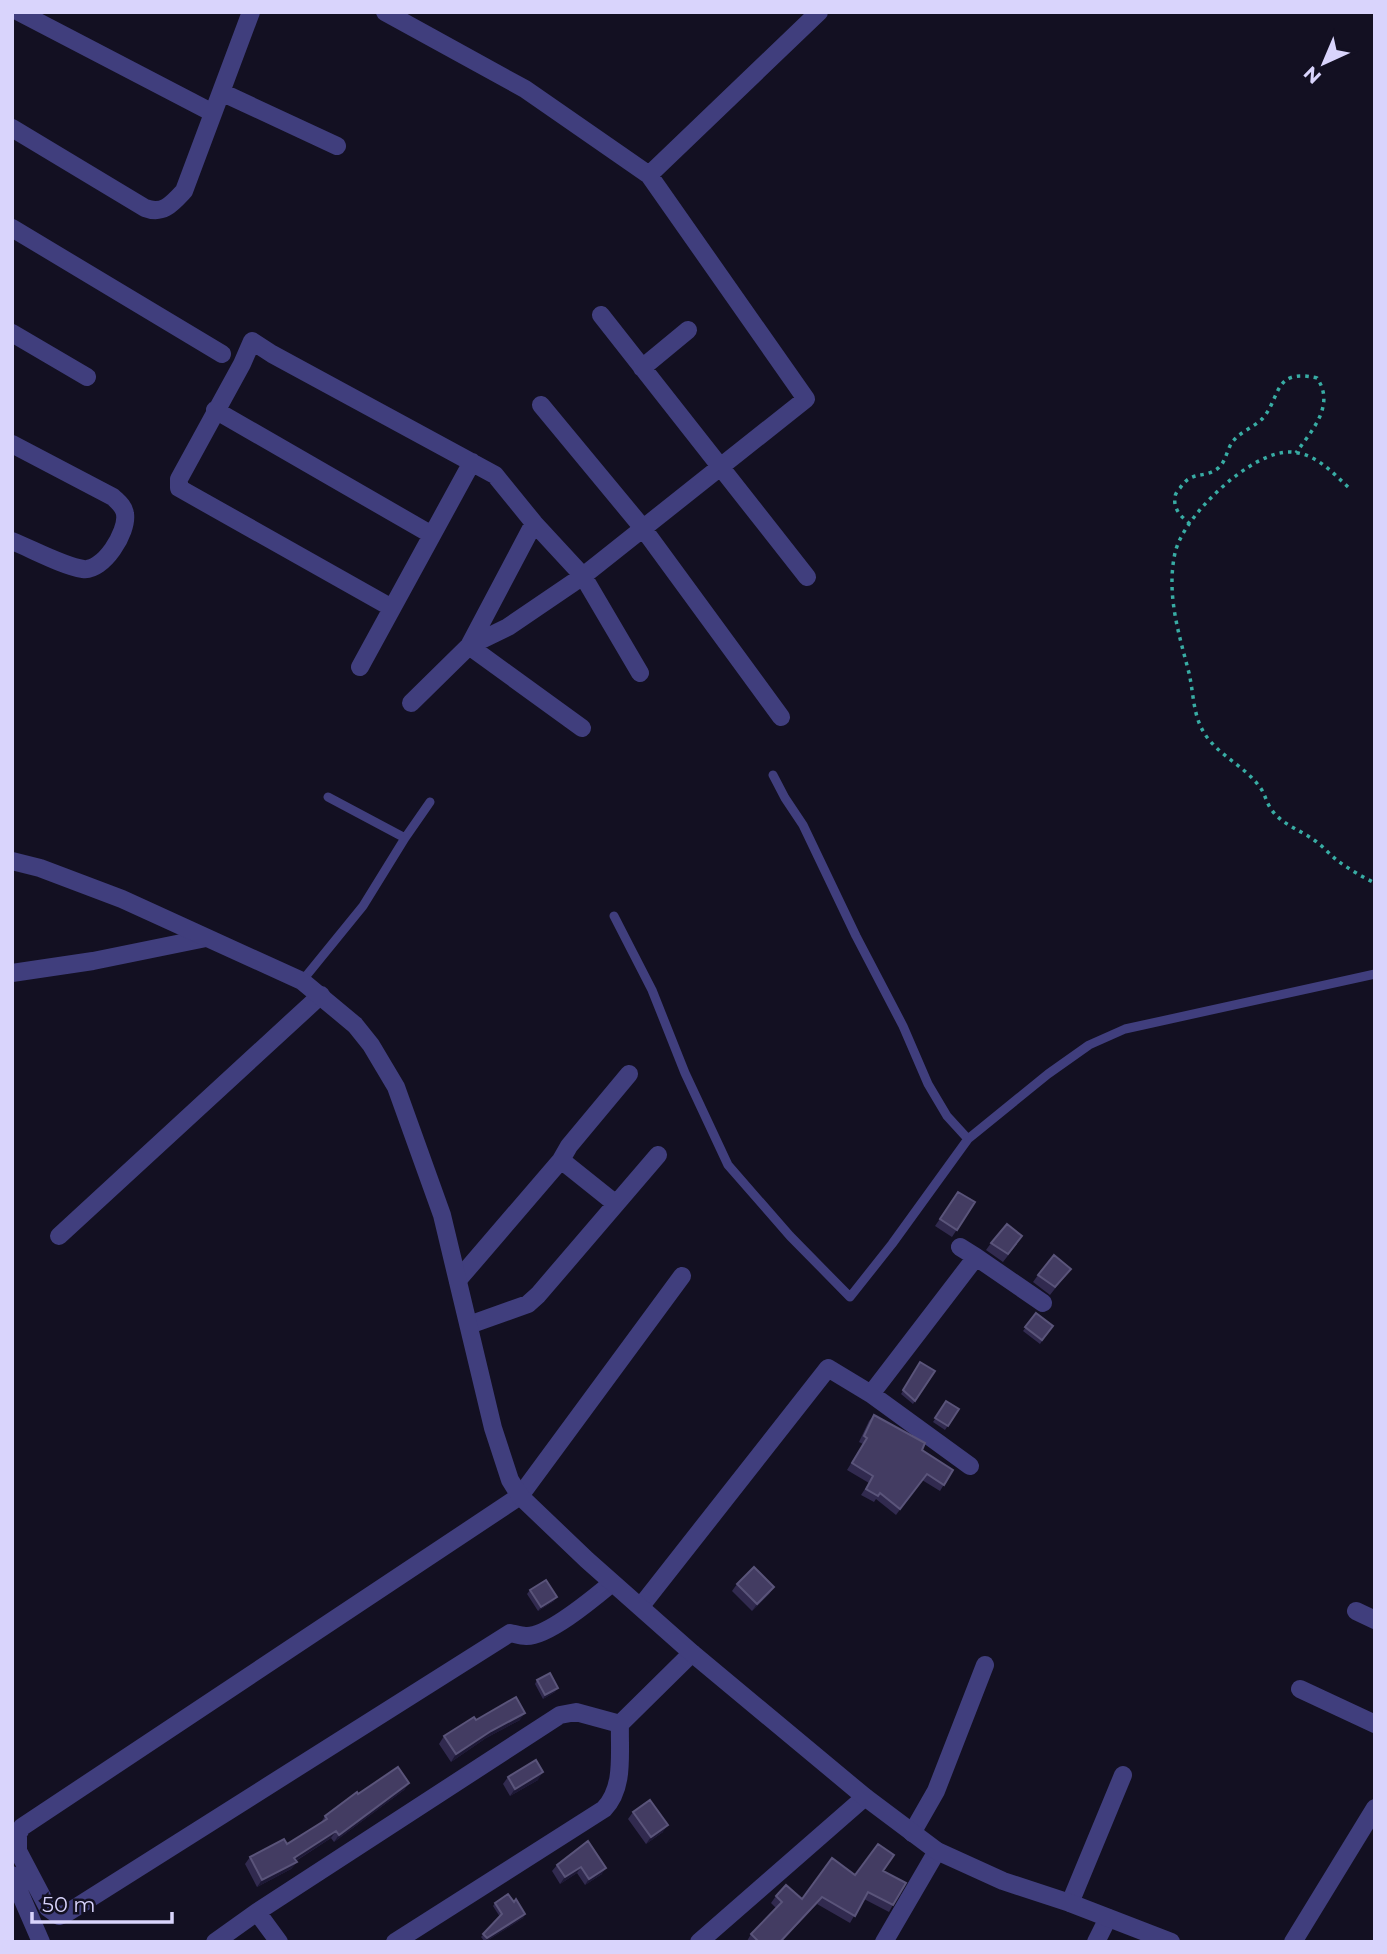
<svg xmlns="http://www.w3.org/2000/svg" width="1387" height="1954" font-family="Montserrat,sans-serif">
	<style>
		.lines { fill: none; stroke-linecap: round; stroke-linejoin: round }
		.path { stroke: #38aca4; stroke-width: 3.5; stroke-dasharray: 3.5 5; stroke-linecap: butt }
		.service { stroke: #403e7d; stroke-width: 9 }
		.minor { stroke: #403e7d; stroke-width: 18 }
		.tertiary { stroke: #403e7d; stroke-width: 18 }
		.wall { fill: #312a4f }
		.shaded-wall { fill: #1d1835 }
		.building { fill: #433c62; stroke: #5a547a; stroke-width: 2 }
	</style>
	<rect width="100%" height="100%" fill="#131022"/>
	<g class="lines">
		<path class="path" d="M 1348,487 C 1331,471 1315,453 1290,452 C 1251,451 1183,516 1175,553 C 1166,595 1179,634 1189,673 C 1193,690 1193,709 1200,725 C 1212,753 1242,763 1259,786 C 1265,793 1266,802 1271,809 C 1281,824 1300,830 1314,840 C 1323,846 1330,855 1338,861 C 1349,869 1362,877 1375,883
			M 1190,524 C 1182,517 1173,510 1175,497 C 1175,494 1178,490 1180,488 C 1192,470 1203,479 1217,469 C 1225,463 1226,454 1230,446 C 1237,432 1254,428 1263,418 C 1281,397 1273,368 1317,378 C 1336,406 1311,431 1296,453"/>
		<path class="service" d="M 773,775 L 785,798 L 803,825 L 856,936 L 903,1026 L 928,1084 L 947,1116 L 968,1139
			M 328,797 L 405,838
			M 614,916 L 652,990 L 685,1073 L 728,1165 L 790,1236 L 850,1297 L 892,1244 L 968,1139 L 1048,1074 L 1089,1045 L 1125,1029 L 1375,974
			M 302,981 L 363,906 L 405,838 L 430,802"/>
		<path class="minor" d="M 19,12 L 213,113
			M 385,12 L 525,89 L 649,175 L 806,399 L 583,576 L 508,627 L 469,646 L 411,703
			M 221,92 L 337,146
			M 12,128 L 145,208 C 163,215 172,204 184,191 L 251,12
			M 649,175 L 819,12
			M 12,228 L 222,354
			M 601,315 L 807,577
			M 12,333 L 87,377
			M 642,368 L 688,330
			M 541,405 L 642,527 L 781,717
			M 215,410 L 432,535
			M 12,444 L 113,497 C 118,502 124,506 125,514 C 128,532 103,572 83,569 C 63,566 32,549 12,541
			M 534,523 L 469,646 L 582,728
			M 392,608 L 179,488 L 179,479 L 242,364 L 252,341 L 272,354 L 495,475 L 534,523 L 583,576 L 640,673
			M 360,667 L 472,462
			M 12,973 L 93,961 L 206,938
			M 616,1204 L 561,1160 L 569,1146 L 629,1074
			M 59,1236 L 321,995
			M 960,1247 L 976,1257
			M 458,1280 L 561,1160
			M 469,1325 L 528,1304 L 538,1295 L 658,1155
			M 871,1394 L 976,1257 L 1043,1303
			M 612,1583 C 595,1597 548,1637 526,1636 C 521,1636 515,1634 510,1633 L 67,1913 L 59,1916 L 48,1908 L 18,1851 L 18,1834 L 22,1827 L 520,1496 L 682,1276
			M 641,1606 L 828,1368 L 871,1394 L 970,1466
			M 1356,1611 L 1375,1620
			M 1300,1689 L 1375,1724
			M 912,1833 L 936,1791 L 985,1665
			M 12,1875 L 41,1942
			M 1070,1903 L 1123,1775
			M 215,1942 L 257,1912
			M 279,1942 L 257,1912 L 560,1715 L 576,1712 L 620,1724
			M 395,1942 L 604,1809 C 625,1787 619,1753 620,1724 L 692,1653
			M 699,1942 L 865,1797
			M 884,1942 L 937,1851
			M 1096,1942 L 1108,1918
			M 1293,1942 L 1375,1808"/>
		<path class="tertiary" d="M 12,861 L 40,868 L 122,899 L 302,981 L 355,1025 L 371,1045 L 396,1087 L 442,1215 L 493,1428 L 510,1480 L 520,1496 L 587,1560 L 692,1653 L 865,1797 L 937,1851 L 1003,1881 L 1070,1903 L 1171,1942"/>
	</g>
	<path class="wall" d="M 958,1192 L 975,1202 L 952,1237 L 935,1226 Z
		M 991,1243 L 1017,1244 L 1003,1262 L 986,1250 Z
		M 1038,1275 L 1065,1276 L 1050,1295 L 1033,1282 Z
		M 1036,1313 L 1053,1326 L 1040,1344 L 1023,1331 Z
		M 920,1362 L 935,1371 L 913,1404 L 901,1394 Z
		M 946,1401 L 959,1409 L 945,1430 L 933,1422 Z
		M 874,1415 L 922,1450 L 953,1470 L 940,1491 L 922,1480 L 896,1515 L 876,1499 L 874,1502 L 861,1495 L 869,1483 L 847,1470 L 863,1444 L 859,1442 L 869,1421 Z
		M 737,1584 L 774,1587 L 769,1594 L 752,1611 L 732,1591 Z
		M 530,1590 L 554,1601 L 538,1611 L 527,1594 Z
		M 537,1680 L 555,1692 L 543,1699 L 535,1684 Z
		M 476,1720 L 520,1720 L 486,1738 L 451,1762 L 439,1744 L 444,1736 Z
		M 508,1777 L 538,1780 L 510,1796 L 503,1784 Z
		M 409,1783 L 404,1790 L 334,1842 L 331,1838 L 296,1861 L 297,1862 L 291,1869 L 257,1887 L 245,1864 L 250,1857 L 287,1844 L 320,1824 L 325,1816 L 358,1794 Z
		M 633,1812 L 663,1832 L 646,1844 L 628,1819 Z
		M 588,1841 L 602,1874 L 585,1885 L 577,1873 L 560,1884 L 552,1871 L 557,1865 Z
		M 883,1871 L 893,1905 L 889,1912 L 864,1899 L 850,1923 L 817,1904 L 781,1942 L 747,1941 L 751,1934 L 776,1908 L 771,1903 L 776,1896 L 802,1899 L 855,1875 Z
		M 514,1902 L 525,1914 L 523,1918 L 485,1942 L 481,1937 L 500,1917 L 493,1906 L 495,1903 Z"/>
	<path class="shaded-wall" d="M 774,1587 L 769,1594 L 752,1611 L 757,1604 Z
		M 557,1597 L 554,1601 L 538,1611 L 541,1607 Z
		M 558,1688 L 555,1692 L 543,1699 L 545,1695 Z
		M 525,1713 L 520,1720 L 486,1738 L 451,1762 L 456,1754 L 491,1731 Z
		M 543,1772 L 538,1780 L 510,1796 L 515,1789 Z
		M 409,1783 L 404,1790 L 334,1842 L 339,1835 Z
		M 668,1825 L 663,1832 L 646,1844 L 651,1837 Z
		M 336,1831 L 331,1838 L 289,1865 L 294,1858 Z
		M 297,1862 L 291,1869 L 257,1887 L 262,1880 Z
		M 581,1867 L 577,1873 L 560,1884 L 565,1877 Z
		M 606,1868 L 602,1874 L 585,1885 L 589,1879 Z
		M 822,1897 L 817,1904 L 781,1942 L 780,1942 Z
		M 525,1914 L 523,1918 L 485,1942 L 487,1938 Z"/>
	<path class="building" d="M 958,1192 L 975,1202 L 957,1230 L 940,1219 Z
		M 1007,1224 L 1022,1236 L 1008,1254 L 991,1243 Z
		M 1054,1255 L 1071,1269 L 1055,1287 L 1038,1275 Z
		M 1036,1313 L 1053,1326 L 1042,1340 L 1025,1327 Z
		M 920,1362 L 935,1371 L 915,1401 L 903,1390 Z
		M 946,1401 L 959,1409 L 948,1426 L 935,1418 Z
		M 874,1415 L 925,1443 L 922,1450 L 953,1470 L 944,1485 L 927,1474 L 900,1509 L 880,1493 L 878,1496 L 866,1489 L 873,1476 L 852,1463 L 867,1438 L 864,1436 Z
		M 754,1567 L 774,1587 L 757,1604 L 737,1584 Z
		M 546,1580 L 557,1597 L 541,1607 L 530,1590 Z
		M 550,1673 L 558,1688 L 545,1695 L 537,1680 Z
		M 516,1697 L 525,1713 L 491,1731 L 456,1754 L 444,1736 L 474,1717 L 476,1720 Z
		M 536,1760 L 543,1772 L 515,1789 L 508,1777 Z
		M 398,1767 L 409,1783 L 339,1835 L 336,1831 L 294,1858 L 297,1862 L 262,1880 L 250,1857 L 284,1839 L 287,1844 L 327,1819 L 325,1816 L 357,1792 L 358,1794 Z
		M 650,1800 L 668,1825 L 651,1837 L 633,1812 Z
		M 588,1841 L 606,1868 L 589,1879 L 581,1867 L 565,1877 L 557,1865 Z
		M 878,1844 L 894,1855 L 883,1871 L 906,1883 L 893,1905 L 868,1892 L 855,1916 L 822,1897 L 780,1942 L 759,1942 L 751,1934 L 782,1902 L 776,1896 L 786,1885 L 802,1899 L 832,1858 L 855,1875 Z
		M 508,1894 L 514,1902 L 516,1899 L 525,1914 L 487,1938 L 483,1934 L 502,1914 L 495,1903 Z"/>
	<rect width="1387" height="1954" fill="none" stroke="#d9d4fc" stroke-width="28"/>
	<g transform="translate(1324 63) rotate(224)" stroke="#131022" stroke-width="5" paint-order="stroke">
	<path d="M0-5L12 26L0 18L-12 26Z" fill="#d9d4fc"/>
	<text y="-10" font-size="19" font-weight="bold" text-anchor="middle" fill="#d9d4fc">N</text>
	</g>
	<path d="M32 1912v10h140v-10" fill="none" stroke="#d9d4fc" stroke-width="3.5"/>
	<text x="42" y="1912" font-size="21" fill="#d9d4fc" stroke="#131022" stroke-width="5" paint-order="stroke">50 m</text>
</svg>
